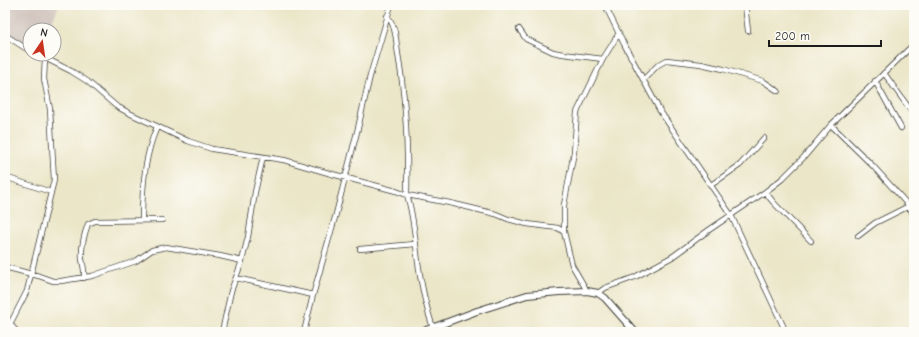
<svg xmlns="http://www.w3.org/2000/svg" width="919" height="337" font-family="'Comic Neue',sans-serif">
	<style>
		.industrial { fill: #cec1b9 }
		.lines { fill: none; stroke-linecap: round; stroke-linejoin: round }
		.street-casing { stroke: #3b3a36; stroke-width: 6 }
		.secondary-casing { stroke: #3b3a36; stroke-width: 8 }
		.street { stroke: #fff; stroke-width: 4.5 }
		.secondary { stroke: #fff; stroke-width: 6 }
	</style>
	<rect width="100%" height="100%" fill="#fdfcf7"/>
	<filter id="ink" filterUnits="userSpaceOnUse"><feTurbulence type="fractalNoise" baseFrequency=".025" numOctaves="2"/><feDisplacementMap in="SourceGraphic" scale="8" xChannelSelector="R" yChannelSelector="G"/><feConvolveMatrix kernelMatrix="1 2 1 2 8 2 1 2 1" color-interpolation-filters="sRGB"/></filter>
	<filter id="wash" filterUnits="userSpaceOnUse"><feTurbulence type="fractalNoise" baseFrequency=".012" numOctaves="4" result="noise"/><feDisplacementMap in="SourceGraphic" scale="16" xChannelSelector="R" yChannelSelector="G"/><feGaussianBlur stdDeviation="0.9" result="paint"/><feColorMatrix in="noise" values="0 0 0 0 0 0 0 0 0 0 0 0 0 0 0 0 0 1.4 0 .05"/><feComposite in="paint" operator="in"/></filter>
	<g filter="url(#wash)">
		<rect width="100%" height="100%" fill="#ebe6c8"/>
		<path class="industrial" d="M 5,5 L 59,5 L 49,30 L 30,30 L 30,48 L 12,37 L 5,45 Z"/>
	</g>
	<g filter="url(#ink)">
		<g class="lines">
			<g class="street-casing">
				<path id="street" d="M 605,5 L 624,44 L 660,111 L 731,215 L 786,332
					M 745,5 L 748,31
					M 387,16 C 396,25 396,41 398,54 C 406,100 408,148 407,195 L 450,203 L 496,214 L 508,219 L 527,224 L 558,228 L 564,232
					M 519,29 L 526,39 L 553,52 L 563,54 L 603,59
					M 5,35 L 30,51
					M 37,54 L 71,71 L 87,81 L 116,106 L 129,113 L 188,141 L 212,149 L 284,160 L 332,174 L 396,191 L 407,195 C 414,217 415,239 418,262 C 421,284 426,307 433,328
					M 884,73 L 914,115
					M 644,79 L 658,65 L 667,60 L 701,64 L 723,69 L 763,81 L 778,91
					M 875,81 L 901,128
					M 831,125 L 873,166 L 909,206 L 914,216
					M 5,177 L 51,192
					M 711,185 L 740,165 L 764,138
					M 765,192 L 774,203 L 811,241
					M 142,220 C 142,192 145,153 157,127
					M 858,236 L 875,223 L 909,206
					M 360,249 L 415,244
					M 5,267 L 39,276 L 53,281 L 61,281 L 92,276 L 136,261 L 152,250 L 166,247 L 220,256 L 242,261
					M 84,278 C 85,271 83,265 82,259 C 81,247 84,235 88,224 L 95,221 L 162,220
					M 236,278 L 313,295
					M 587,291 L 572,265 L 570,257 L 564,232 L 564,205 L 574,152 L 577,112 L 603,59 L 619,33
					M 598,293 L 605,288 L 635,277 L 672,257 L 709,230 L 765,192 L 782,179 L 804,157 L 831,125 L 914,44
					M 10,324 L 17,332
					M 6,332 L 27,291 L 54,180 L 50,109 L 44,79 L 45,58
					M 222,332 L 231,291 L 242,261 L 248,237 L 255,192 L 263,157
					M 304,332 L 313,295 L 336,214 L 358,128 L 370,76 L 391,5"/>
			</g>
			<g class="secondary-casing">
				<path id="secondary" d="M 421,332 L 477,311 L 527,295 L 559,292 L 587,291 L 598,293 L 605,298 L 635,332"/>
			</g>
			<use href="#street" class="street"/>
			<use href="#secondary" class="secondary"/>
		</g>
	</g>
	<rect width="919" height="337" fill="none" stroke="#fdfcf7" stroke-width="20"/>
	<g transform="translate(42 42) rotate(13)"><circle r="19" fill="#fdfcf7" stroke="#a3a29f"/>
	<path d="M0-3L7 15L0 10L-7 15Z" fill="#c8321e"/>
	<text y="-6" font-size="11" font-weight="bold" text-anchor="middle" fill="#1c1c1c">N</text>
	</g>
	<path d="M769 40v6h112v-6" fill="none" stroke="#1c1c1c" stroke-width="2"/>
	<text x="775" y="40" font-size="12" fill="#1c1c1c" stroke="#fdfcf7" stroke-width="3" paint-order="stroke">200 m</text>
</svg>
